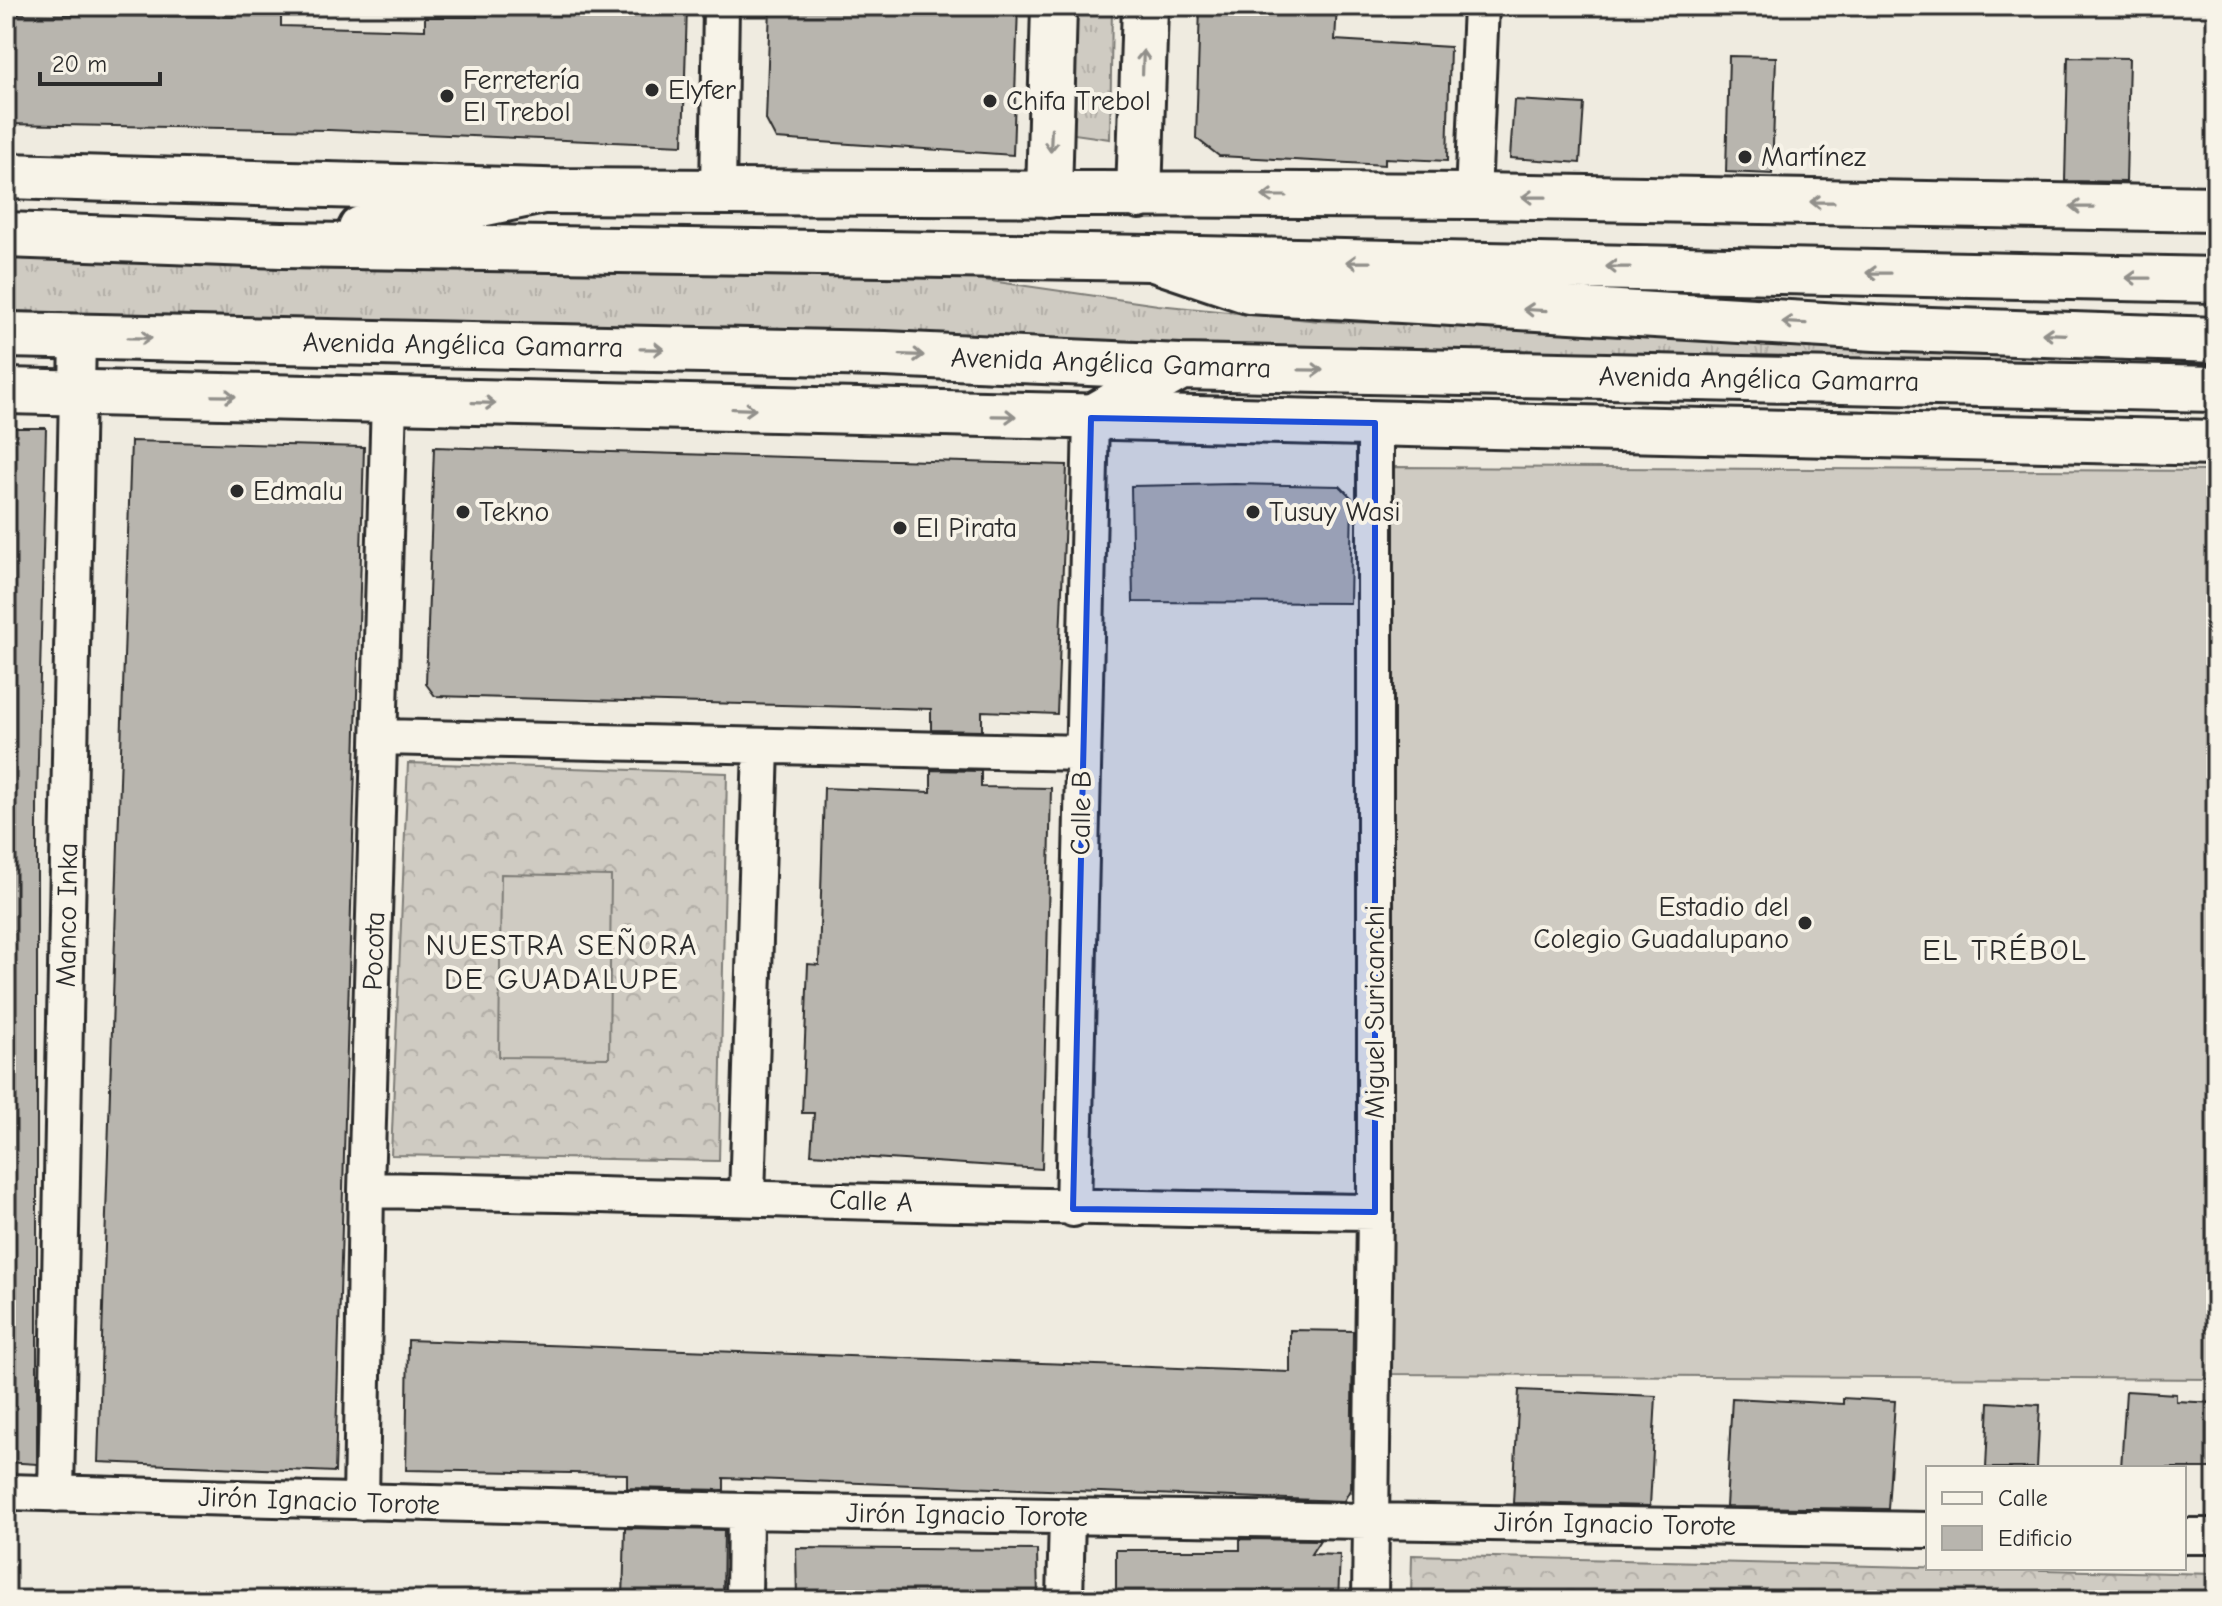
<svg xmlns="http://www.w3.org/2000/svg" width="2222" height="1606" font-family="'Comic Neue',sans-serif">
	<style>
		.grass { fill: url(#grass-tufts); stroke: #7d7b76; stroke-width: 2 }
		.forest { fill: url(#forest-crowns); stroke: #7d7b76; stroke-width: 2 }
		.pitch { fill: #cfcbc2; stroke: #7d7b76; stroke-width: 2 }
		.building { fill: #b8b5ae; stroke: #2b2b2b; stroke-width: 2 }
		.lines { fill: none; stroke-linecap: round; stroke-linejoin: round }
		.street-casing { stroke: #2b2b2b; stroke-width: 40 }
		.secondary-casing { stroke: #2b2b2b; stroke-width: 50 }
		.primary-casing { stroke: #2b2b2b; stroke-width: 50 }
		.highway-casing { stroke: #2b2b2b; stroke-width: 50 }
		.street { stroke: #f7f3e8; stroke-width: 34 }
		.secondary { stroke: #f7f3e8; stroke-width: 44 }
		.primary { stroke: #f7f3e8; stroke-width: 44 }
		.highway { stroke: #f7f3e8; stroke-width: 44 }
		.oneway { stroke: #918f8a }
		.marked { fill: #1d4ed8; fill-opacity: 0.2; stroke: #1d4ed8; stroke-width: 6; stroke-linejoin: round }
		.poi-dot { fill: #2b2b2b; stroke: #f7f3e8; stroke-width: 3 }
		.labels { text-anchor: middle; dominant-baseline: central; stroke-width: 8; stroke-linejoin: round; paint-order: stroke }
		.poi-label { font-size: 28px; fill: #2b2b2b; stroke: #f7f3e8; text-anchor: start }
		.street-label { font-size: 28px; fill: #2b2b2b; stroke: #f7f3e8 }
		.neighbourhood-label { font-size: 30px; letter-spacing: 2px; fill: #2b2b2b; stroke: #f7f3e8 }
	</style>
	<defs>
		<pattern id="grass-tufts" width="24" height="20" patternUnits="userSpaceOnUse" patternTransform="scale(2)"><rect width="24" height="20" fill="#cfcbc2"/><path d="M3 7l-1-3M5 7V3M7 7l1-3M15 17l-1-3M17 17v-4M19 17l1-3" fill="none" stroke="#b2aea7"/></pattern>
		<pattern id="forest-crowns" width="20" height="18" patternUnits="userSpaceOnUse" patternTransform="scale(2)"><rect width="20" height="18" fill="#cfcbc2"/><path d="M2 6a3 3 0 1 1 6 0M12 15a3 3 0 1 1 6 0" fill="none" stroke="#b2aea7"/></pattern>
	</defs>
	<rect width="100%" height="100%" fill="#efebe0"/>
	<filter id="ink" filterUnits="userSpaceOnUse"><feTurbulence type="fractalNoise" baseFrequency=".0125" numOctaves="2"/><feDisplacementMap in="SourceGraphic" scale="16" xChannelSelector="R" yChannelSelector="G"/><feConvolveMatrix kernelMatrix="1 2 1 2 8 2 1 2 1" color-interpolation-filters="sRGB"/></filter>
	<g filter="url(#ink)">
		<path class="grass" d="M 1077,6 L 1112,6 L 1110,139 L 1074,134 Z
			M 6,257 L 970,278 L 1158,305 L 1319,321 L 2216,351 L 2216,373 L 6,311 Z"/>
		<path class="forest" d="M 408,763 L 727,773 L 719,1161 L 391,1155 Z
			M 1412,1555 L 2216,1574 L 2216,1600 L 1411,1600 Z"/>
		<path class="pitch" d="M 1394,467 L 2216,471 L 2216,1379 L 1392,1374 Z
			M 501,874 L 611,876 L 609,1058 L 499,1057 Z"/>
		<path class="building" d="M 234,6 L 281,6 L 281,26 L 425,30 L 425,17 L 477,17 L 477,6 L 687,6 L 683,145 L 328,130 L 6,124 L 6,14 L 233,17 Z
			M 770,6 L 1018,6 L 1013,155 L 776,139 L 766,120 Z
			M 1200,6 L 1337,6 L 1335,40 L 1450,47 L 1447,161 L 1385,158 L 1385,165 L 1219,156 L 1196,138 Z
			M 1729,56 L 1776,57 L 1772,174 L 1726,172 Z
			M 2068,57 L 2129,58 L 2126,182 L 2065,181 Z
			M 1514,100 L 1584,104 L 1580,163 L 1510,158 Z
			M 6,428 L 46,428 L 37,799 L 37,1464 L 6,1462 Z
			M 131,441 L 364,447 L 335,1472 L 98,1462 Z
			M 434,447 L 1067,465 L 1057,714 L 982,711 L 982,731 L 931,730 L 931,709 L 435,696 L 426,684 Z
			M 1235,484 L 1340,486 L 1352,498 L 1350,603 L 1133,602 L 1131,486 Z
			M 931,770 L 981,771 L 981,787 L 1051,788 L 1042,1169 L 811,1154 L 814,1113 L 802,1113 L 808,964 L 819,965 L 824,788 L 931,792 Z
			M 1290,1330 L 1353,1331 L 1351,1488 L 1344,1501 L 724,1478 L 724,1490 L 627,1488 L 627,1474 L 406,1470 L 408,1340 L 1290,1372 Z
			M 1519,1390 L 1656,1396 L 1650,1506 L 1513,1503 Z
			M 2126,1391 L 2176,1394 L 2176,1401 L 2216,1403 L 2216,1468 L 2121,1468 Z
			M 1732,1398 L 1843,1404 L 1843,1398 L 1895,1401 L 1888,1509 L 1726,1507 Z
			M 1989,1402 L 2040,1405 L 2037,1468 L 1986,1468 Z
			M 625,1528 L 724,1530 L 723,1600 L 623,1600 Z
			M 1240,1539 L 1320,1540 L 1311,1554 L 1340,1555 L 1338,1600 L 1116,1600 L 1116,1550 L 1240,1550 Z
			M 796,1548 L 1037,1550 L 1038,1600 L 797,1600 Z"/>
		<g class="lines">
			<g class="street-casing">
				<path id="street" d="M 718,191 L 721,6
					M 1473,196 L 1481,6
					M 382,737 L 1082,753
					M 366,1190 C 703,1196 1039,1208 1375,1212
					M 747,1197 L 761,747
					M 1073,1209 L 1091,418
					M 6,1492 L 745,1511 L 1928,1530
					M 56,1494 L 78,337
					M 361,1502 L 366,1190 L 389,400
					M 2184,1536 L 2216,1536
					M 744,1600 L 745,1511
					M 1065,1600 L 1067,1517
					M 1370,1600 L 1375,1212 L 1375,423"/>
			</g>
			<g class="secondary-casing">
				<path id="secondary" d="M 6,176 L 543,191 L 1473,196 L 2216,209
					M 1049,195 L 1054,6
					M 1139,196 L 1145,6
					M 6,391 L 2216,443"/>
			</g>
			<g class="primary-casing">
				<path id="primary" d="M 361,229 L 543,191
					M 6,235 L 282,245 L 1151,258 L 2216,280
					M 6,335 L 885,354 L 1181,367 L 2216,389
					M 1091,418 L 1181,367"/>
			</g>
			<g class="highway-casing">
				<path id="highway" d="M 1151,258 L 1249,291 L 1875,328 L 2216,340"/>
			</g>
			<use href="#street" class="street"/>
			<use href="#secondary" class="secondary"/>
			<use href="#primary" class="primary"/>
			<use href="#highway" class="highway"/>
		</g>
		<defs><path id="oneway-shaft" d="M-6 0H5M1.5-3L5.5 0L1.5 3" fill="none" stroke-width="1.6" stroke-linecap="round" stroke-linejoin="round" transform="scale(2)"/></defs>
		<g class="oneway">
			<use href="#oneway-shaft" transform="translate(1143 62) rotate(-88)"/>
			<use href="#oneway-shaft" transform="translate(1051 140) rotate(92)"/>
			<use href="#oneway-shaft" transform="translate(1274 196) rotate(180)"/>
			<use href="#oneway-shaft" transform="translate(1534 197) rotate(-179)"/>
			<use href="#oneway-shaft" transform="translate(1822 202) rotate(-179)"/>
			<use href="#oneway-shaft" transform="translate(2082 207) rotate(-179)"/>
			<use href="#oneway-shaft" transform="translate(1358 262) rotate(-179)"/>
			<use href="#oneway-shaft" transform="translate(1618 267) rotate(-179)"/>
			<use href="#oneway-shaft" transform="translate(1878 273) rotate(-179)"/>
			<use href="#oneway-shaft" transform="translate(2138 278) rotate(-179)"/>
			<use href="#oneway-shaft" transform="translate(1535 310) rotate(-177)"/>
			<use href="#oneway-shaft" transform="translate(1794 323) rotate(-177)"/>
			<use href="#oneway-shaft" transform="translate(2054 334) rotate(-178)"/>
			<use href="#oneway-shaft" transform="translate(140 338) rotate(1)"/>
			<use href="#oneway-shaft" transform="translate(652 349) rotate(1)"/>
			<use href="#oneway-shaft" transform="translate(912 355) rotate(2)"/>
			<use href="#oneway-shaft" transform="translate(1311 370) rotate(1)"/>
			<use href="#oneway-shaft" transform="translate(224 396) rotate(1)"/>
			<use href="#oneway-shaft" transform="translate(484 403) rotate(2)"/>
			<use href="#oneway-shaft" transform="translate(744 409) rotate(2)"/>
			<use href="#oneway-shaft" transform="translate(1004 416) rotate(1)"/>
		</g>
	</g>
	<path class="marked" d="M 1091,418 L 1375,423 L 1375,1212 L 1073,1209 Z"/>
	<g class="poi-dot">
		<circle cx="652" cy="90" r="8"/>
		<circle cx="447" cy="96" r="8"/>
		<circle cx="990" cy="101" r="8"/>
		<circle cx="1745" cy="157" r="8"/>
		<circle cx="237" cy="491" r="8"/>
		<circle cx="463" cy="512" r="8"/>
		<circle cx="1253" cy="512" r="8"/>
		<circle cx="900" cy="528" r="8"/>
		<circle cx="1805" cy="923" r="8"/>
	</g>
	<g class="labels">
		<g class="poi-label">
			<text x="463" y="80">Ferretería<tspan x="463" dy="32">El Trebol</tspan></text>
			<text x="668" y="90">Elyfer</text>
			<text x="1006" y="101">Chifa Trebol</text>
			<text x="1761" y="157">Martínez</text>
			<text x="253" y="491">Edmalu</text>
			<text x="479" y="512">Tekno</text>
			<text x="1269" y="512">Tusuy Wasi</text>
			<text x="916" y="528">El Pirata</text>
			<text x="1789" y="907" text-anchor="end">Estadio del<tspan x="1789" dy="32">Colegio Guadalupano</tspan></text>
		</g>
		<g class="street-label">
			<text transform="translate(463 345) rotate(1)">Avenida Angélica Gamarra</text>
			<text transform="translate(1111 363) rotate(2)">Avenida Angélica Gamarra</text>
			<text transform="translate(1759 379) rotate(1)">Avenida Angélica Gamarra</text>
			<text transform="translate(1081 813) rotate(-89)">Calle B</text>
			<text transform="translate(67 915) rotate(-89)">Manco Inka</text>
			<text transform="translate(374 951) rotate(-88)">Pocota</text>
			<text transform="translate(1375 1012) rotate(-90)">Miguel Suricanchi</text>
			<text transform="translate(871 1201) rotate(2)">Calle A</text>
			<text transform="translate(319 1501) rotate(2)">Jirón Ignacio Torote</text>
			<text transform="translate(967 1515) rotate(1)">Jirón Ignacio Torote</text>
			<text transform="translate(1615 1524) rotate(1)">Jirón Ignacio Torote</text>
		</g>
		<g class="neighbourhood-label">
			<text x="562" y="945">NUESTRA SEÑORA<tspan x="562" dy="34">DE GUADALUPE</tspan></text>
			<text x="2005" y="950">EL TRÉBOL</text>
		</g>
	</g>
	<rect width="2222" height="1606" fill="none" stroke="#f7f3e8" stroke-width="32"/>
	<rect x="16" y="16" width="2190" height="1574" fill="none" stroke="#2b2b2b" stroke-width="3" filter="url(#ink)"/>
	<rect x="1926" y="1466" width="260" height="104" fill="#f7f3e8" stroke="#a5a39c" stroke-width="2"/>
	<rect x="1942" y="1492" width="40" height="12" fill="#f7f3e8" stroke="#a5a39c" stroke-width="2"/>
	<text x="1998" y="1506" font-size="24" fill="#2b2b2b">Calle</text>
	<rect x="1942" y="1526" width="40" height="24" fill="#b8b5ae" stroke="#a5a39c" stroke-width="2"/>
	<text x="1998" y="1546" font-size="24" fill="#2b2b2b">Edificio</text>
	<path d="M40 72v12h120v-12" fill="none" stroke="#2b2b2b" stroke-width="4"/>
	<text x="52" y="72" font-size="24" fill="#2b2b2b" stroke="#f7f3e8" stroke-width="6" paint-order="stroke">20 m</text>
</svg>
